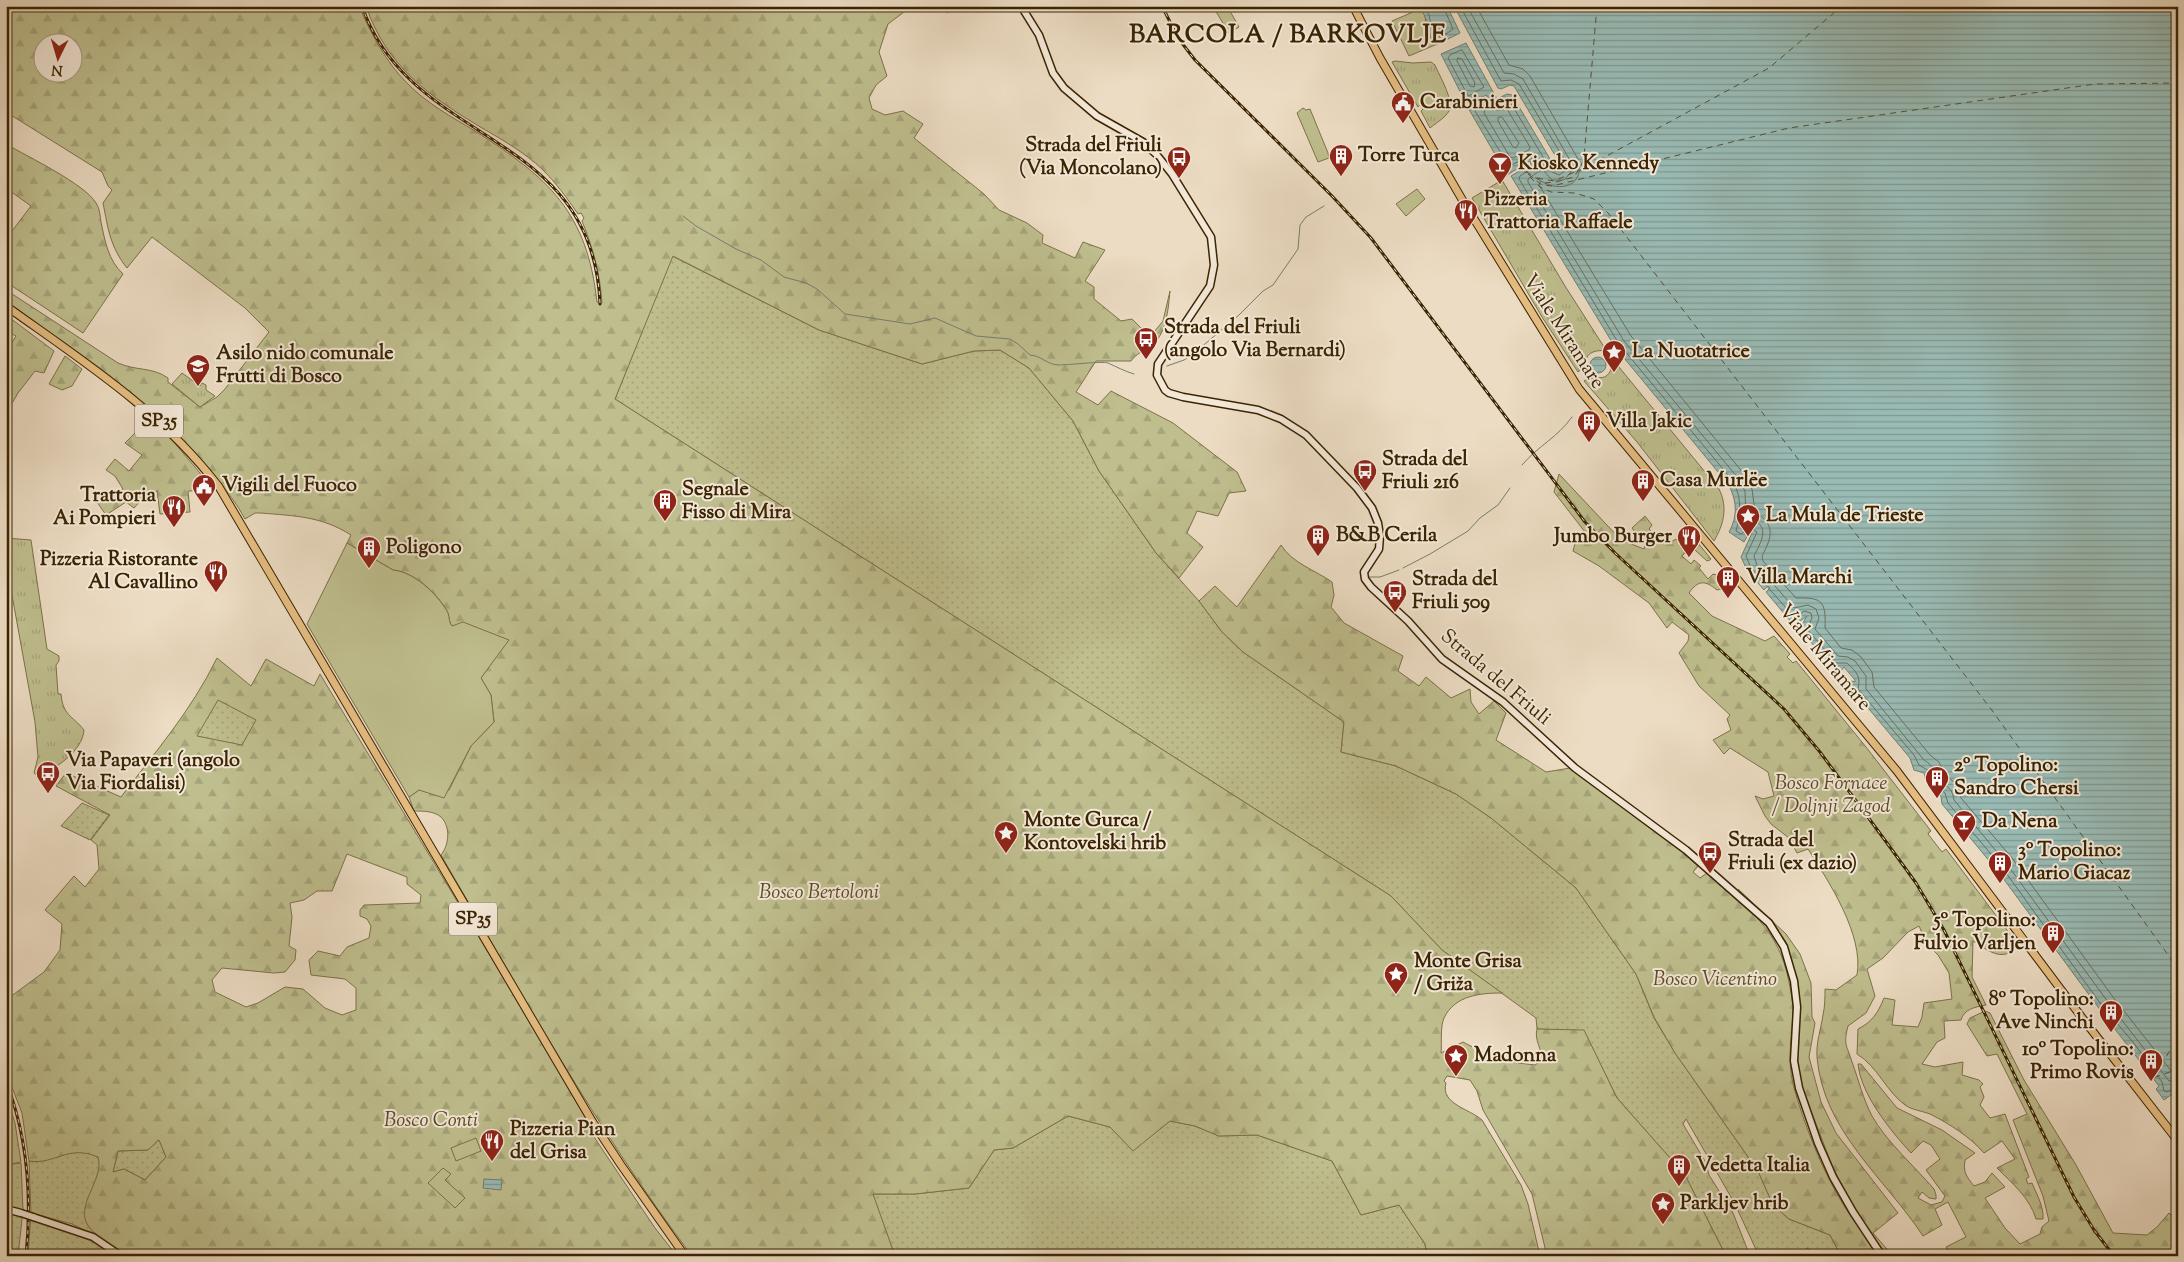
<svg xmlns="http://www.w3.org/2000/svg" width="2184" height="1262" font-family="'Sorts Mill Goudy',serif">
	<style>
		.grass { fill: url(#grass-dots); stroke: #7d7148 }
		.forest { fill: url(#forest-firs); stroke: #7d7148; fill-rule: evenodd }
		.park { fill: url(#park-tufts); stroke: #7d7148 }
		.garden { fill: #bfbe8e; stroke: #7d7148 }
		.water { fill: url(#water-rules); stroke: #737f6d }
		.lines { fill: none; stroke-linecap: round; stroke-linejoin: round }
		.shore { stroke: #6a705c; stroke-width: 1 }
		.stream { stroke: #737f6d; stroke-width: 1 }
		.ferry { stroke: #575138; stroke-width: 1; stroke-dasharray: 6 5; stroke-linecap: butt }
		.secondary-casing { stroke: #3b2402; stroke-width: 9 }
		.primary-casing { stroke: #3b2402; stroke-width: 9 }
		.secondary { stroke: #f3e8d8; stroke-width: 6 }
		.primary { stroke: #e6be82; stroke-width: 7 }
		.rail-casing { stroke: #3b2402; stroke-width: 3 }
		.rail { stroke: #f3e8d8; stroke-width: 1; stroke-dasharray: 4; stroke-linecap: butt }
		.secondary-bridge-casing { stroke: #3b2402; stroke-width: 9; stroke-linecap: butt }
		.secondary-bridge { stroke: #f3e8d8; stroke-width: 6 }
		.labels { text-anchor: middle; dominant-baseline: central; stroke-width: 4; stroke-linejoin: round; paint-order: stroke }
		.shield { fill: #f3e8d8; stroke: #725f42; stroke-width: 1 }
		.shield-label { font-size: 19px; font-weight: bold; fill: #3b2402 }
		.poi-label { font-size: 20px; font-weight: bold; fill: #3b2402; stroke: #f3e8d8; text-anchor: start }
		.street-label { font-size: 20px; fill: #3b2402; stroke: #f3e8d8 }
		.park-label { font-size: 20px; font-style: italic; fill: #5c4a25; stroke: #f3e8d8 }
		.district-label { font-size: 25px; font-weight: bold; letter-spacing: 1px; fill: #3b2402; stroke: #f3e8d8 }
	</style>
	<defs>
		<pattern id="grass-dots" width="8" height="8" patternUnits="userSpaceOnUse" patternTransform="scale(1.25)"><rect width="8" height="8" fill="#bfbe8e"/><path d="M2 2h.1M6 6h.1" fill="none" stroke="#a5a379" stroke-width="1.8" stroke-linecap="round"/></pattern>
		<pattern id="forest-firs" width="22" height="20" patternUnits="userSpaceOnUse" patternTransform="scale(1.25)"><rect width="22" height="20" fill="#bfbe8e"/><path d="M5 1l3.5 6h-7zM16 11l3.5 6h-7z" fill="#a5a379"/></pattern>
		<pattern id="park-tufts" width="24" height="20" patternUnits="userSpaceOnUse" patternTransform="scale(1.25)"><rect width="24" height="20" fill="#bfbe8e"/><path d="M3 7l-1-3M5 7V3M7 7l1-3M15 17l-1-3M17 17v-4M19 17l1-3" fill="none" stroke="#a5a379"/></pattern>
		<pattern id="water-rules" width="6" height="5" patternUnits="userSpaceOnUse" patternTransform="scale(1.25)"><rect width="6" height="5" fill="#99bbb5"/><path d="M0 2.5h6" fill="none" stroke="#7e9891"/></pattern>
	</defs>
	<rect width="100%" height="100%" fill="#ecdcc3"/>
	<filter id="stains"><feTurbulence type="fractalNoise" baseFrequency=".004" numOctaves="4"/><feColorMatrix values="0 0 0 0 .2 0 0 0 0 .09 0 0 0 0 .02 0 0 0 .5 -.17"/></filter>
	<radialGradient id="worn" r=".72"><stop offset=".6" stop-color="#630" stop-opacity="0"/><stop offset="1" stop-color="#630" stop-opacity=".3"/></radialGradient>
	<path class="grass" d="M 672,256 L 819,330 L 922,364 L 974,351 L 1000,350 L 1029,368 L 1073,421 L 1099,471 L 1156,553 L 1199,601 L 1222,632 L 1243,652 L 1344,722 L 1341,752 L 1396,766 L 1456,794 L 1491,818 L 1576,888 L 1636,974 L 1654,1018 L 1675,1053 L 1758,1171 L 1773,1205 L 1789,1219 L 1830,1235 L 1841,1256 L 1817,1256 L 1807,1248 L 1803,1256 L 1759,1256 L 1735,1204 L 1686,1119 L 1683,1124 L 1706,1163 L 1709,1175 L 1733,1213 L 1750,1256 L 1726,1256 L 1685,1175 L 1617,1098 L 1584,1031 L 1537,1029 L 1536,1018 L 1442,950 L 1391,896 L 615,399 Z
		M 218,699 L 257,720 L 242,746 L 196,736 Z
		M 82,803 L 109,815 L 90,840 L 61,826 Z
		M 1068,1116 L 1110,1127 L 1133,1150 L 1170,1121 L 1195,1126 L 1219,1136 L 1257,1135 L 1332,1161 L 1361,1215 L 1399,1205 L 1425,1244 L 1427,1256 L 895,1256 L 872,1194 L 915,1194 L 969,1188 L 994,1150 L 1013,1148 Z
		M 159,1139 L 166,1157 L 145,1180 L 124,1169 L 113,1172 L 118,1151 L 148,1150 Z
		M 86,1152 L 98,1157 L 101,1165 L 87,1204 L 89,1227 L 101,1238 L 72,1224 L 35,1214 L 33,1221 C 63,1229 90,1236 114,1256 L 28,1256 L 31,1213 L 29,1161 L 37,1162 L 70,1153 Z
		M 21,1163 L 23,1210 L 18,1256 L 6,1256 L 6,1213 L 20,1217 L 21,1210 L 6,1205 L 6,1165 Z"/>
	<path class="forest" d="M 6,6 L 359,6 C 371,34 386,62 407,83 C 426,103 452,117 475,131 C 549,178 587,212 597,302 L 602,303 C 600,273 593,248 582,221 L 584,218 L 581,213 L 578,214 C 567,198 556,183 542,169 C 525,153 503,140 482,128 C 430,97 386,66 366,6 L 906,6 L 904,12 L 888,24 L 879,52 L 887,76 L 876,85 L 869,98 L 872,109 L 885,115 L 903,111 L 923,124 L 914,138 L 984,194 L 999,210 L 1027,223 L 1043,235 L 1042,243 L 1075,258 L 1083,242 L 1105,250 L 1085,281 L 1094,287 L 1094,299 L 1121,321 L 1132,319 L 1150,337 L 1163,321 L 1170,291 C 1168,310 1167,334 1150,347 C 1143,351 1136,354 1131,361 L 1096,361 L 1076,392 L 1098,405 L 1111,391 L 1173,423 L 1237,472 L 1246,491 L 1229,493 L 1218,516 L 1197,511 L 1187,533 L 1203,547 L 1179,578 L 1156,553 L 1099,471 L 1073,421 L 1029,368 L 1000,350 L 974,351 L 922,364 L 819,330 L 673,256 L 615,399 L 1391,896 L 1442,950 L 1502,993 C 1481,993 1455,995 1444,1018 C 1440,1027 1442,1043 1441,1053 L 1463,1042 L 1484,1053 L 1487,1053 L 1489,1050 L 1511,1062 L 1535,1065 L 1542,1060 C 1542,1049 1534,1040 1537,1029 L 1584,1030 L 1617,1098 L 1685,1175 L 1726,1256 L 1547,1256 L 1532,1194 L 1483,1110 L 1477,1091 L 1470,1080 L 1447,1076 L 1444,1081 L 1446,1083 C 1440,1104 1470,1109 1482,1120 L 1521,1185 L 1528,1204 L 1540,1256 L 1427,1256 L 1425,1244 L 1399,1205 L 1361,1215 L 1332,1161 L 1257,1135 L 1219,1136 L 1195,1126 L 1170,1121 L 1133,1151 L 1110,1127 L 1068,1116 L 1013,1148 L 994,1150 L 969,1188 L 915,1194 L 873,1194 L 895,1256 L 692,1256 C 597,1130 520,991 441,855 C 449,845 451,827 441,817 C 434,811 423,811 414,811 L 409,797 L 419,790 L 449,790 L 471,746 L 494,722 L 491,695 L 481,678 L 508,640 L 452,626 C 448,621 450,616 447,611 C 437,593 414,572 393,570 L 347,543 L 351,535 C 321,516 295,516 261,513 L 255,513 L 245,519 C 237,504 227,491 216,478 C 159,404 82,355 6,302 L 6,290 L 118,363 C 136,371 153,367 168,378 L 168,382 L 200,407 L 217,397 L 225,389 L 269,332 L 245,308 L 152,237 L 127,268 C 110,247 108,228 103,203 L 112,190 L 108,186 L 102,172 L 6,112 ZM 42,42 L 72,42 L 72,72 L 42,72 Z
		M 6,144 C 28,157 85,184 96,203 C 100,209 100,216 101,222 C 105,241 108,260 123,274 L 83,333 L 6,282 L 6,239 L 31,206 L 6,188 Z
		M 6,315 L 54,351 L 44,373 L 35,371 L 18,393 L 6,414 L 6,352 L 16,336 L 6,331 Z
		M 65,356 L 82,369 L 72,386 L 62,390 L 49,384 Z
		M 149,419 L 173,441 L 215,491 L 188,491 L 190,512 L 160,514 L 157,491 L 145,496 L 134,508 L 126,502 L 106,515 L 97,502 L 123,489 L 115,476 L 106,470 L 115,459 L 129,471 L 142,455 L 125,443 Z
		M 1559,474 L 1621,540 L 1644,549 L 1647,538 L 1635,532 L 1632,528 L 1645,516 L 1652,525 L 1649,529 L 1657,537 L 1661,536 L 1668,544 L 1676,539 L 1686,552 L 1682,556 L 1691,564 L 1694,560 L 1701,566 L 1699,568 L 1708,579 L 1713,574 L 1725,577 L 1733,586 L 1717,590 C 1705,580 1698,580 1689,593 L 1712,616 L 1765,641 L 1774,636 L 1790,654 L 1787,657 L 1793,663 L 1796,661 L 1866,747 L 1931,831 L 1928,834 L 1942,852 L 1946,849 L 2019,946 C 2001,963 1990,951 1973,941 L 1972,977 L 1986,1005 C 1975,1007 1964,1009 1961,1020 L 1944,1021 L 1945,1038 L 1937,1042 L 1922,1064 L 1935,1067 L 1963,1062 L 1962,1075 L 1979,1080 L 1983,1084 L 1980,1087 L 1984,1097 L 1980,1105 L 1990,1118 L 2005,1114 L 2029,1177 L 2026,1179 L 2028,1184 L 2032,1183 C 2037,1195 2044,1207 2043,1219 L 2036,1219 C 2030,1198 2012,1183 1997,1168 L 2015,1159 L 2002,1141 L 1984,1153 C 1970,1137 1950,1124 1930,1114 C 1922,1111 1912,1110 1905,1105 C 1886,1091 1878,1067 1857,1054 L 1858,1029 C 1872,1022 1878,1013 1884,998 L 1895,1000 L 1892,1025 L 1918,1027 L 1922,1017 L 1924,1003 L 1952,999 L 1949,973 L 1938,955 L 1927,944 L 1919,926 L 1908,932 L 1883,958 L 1867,969 L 1875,996 L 1866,1013 L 1848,1026 C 1843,1046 1847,1045 1852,1062 C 1859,1081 1863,1099 1872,1116 C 1886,1141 1915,1167 1934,1189 L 1936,1195 L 1936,1199 L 1929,1198 L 1922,1192 L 1918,1198 L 1931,1205 L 1942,1202 L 1945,1196 L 1926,1170 L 1940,1159 L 1931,1145 L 1923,1141 L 1911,1153 C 1891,1131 1861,1095 1858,1064 L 1861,1064 L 1897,1108 L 1942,1130 L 1975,1153 L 1965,1160 C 1963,1172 1966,1176 1974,1186 L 1985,1182 L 1992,1173 L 2005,1187 L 1985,1198 L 2005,1228 L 2020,1244 L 2040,1234 L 2042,1227 L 2049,1221 L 2043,1196 L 2013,1120 L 2027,1114 L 1997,1054 L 1987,1056 L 1967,1024 L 1970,1018 L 1985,1011 L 1990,1013 L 2024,1080 L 2076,1165 L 2113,1233 L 2147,1235 L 2157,1227 L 2169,1213 L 2171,1215 L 2178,1210 L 2178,1256 L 1951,1256 L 1946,1247 L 1966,1237 L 1948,1202 L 1935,1209 L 1942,1225 L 1923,1236 C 1885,1178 1823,1131 1817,1057 C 1816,1042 1821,1029 1823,1015 C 1825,1006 1825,998 1825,989 L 1836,990 L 1857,975 C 1864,935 1829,882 1808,849 L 1797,853 L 1789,838 L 1771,824 L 1765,816 L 1755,796 L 1763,799 L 1774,796 L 1768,772 L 1730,748 L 1724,754 L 1713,740 L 1731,730 L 1727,719 L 1730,715 L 1699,686 L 1679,653 L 1688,641 L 1689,635 L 1672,622 L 1667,628 L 1649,603 L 1599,566 L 1573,551 L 1576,540 L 1585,532 L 1554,492 Z
		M 1689,532 L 1711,559 L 1710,560 L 1707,561 L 1685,541 L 1682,535 Z
		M 1281,545 C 1292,563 1315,570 1332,582 L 1334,595 L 1331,607 L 1344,623 L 1403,656 L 1398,671 L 1419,686 L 1426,677 L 1451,698 L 1470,689 L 1471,702 L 1479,714 L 1494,701 L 1506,713 L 1496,740 L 1546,772 L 1570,768 L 1699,865 L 1693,872 L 1700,878 L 1707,873 C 1747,909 1778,926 1789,982 C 1791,992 1793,1002 1793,1012 C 1792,1036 1787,1059 1793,1084 C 1804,1125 1823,1173 1846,1209 C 1856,1225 1869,1239 1878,1256 L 1841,1256 L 1830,1235 L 1789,1219 L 1773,1205 L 1758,1171 L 1675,1053 L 1654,1017 L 1636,974 L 1576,888 L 1491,818 L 1456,794 L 1396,766 L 1341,752 L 1344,722 L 1243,652 L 1222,632 L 1199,601 L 1215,586 L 1237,607 Z
		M 217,658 L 251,686 L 266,659 L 314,686 L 320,674 L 495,964 L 586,1119 L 592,1134 L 655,1228 L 677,1256 L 126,1256 C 115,1246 98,1239 89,1227 C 73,1206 105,1180 98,1157 C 67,1144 56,1165 29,1161 L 22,1113 L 6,1072 L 6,1000 L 44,972 L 60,950 L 62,924 L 45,910 L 74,876 L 85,887 L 99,869 L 97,845 L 91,840 L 110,815 L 56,786 L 66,773 L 121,797 C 156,751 191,711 217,658 ZM 218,700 L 256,720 L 242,745 L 197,736 ZM 347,854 L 407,877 L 407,884 L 421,895 L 420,903 L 364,905 L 360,910 L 360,916 L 367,919 L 371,926 L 369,938 L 347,947 L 340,956 L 318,951 L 309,960 L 311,975 L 345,979 L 356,988 L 356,1010 L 342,1015 L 325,1008 L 303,989 L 285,987 L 258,1003 L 246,1007 L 215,992 L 212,980 L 222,968 L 274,973 L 285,972 L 295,960 L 296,950 L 289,946 L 292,917 L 290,903 L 304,900 L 317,891 L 332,891 ZM 159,1140 L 166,1157 L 145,1180 L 124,1169 L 113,1172 L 118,1151 L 148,1150 Z
		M 1738,889 L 1786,934 L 1800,954 L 1811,983 L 1812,1017 L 1815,1023 L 1809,1057 L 1821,1102 L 1836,1133 L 1898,1213 L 1873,1233 L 1893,1256 L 1885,1256 L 1845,1192 L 1832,1165 L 1802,1088 L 1797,1070 L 1800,1017 L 1798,989 L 1786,942 L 1770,920 Z
		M 6,1095 L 15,1123 L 21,1162 L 6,1165 Z"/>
	<path class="park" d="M 1395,61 L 1413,63 L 1431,62 L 1435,65 C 1439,75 1455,102 1449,111 C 1445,118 1436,123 1430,128 L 1421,111 L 1423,109 L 1420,105 L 1418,107 L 1392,62 Z
		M 1502,180 L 1565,286 L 1606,350 C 1602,351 1598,350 1593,352 C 1584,355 1586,367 1578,372 L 1542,317 L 1472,198 Z
		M 1614,361 L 1719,489 C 1728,507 1724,524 1714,541 L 1637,442 L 1584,381 C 1601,373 1607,386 1614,361 Z
		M 182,373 L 200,386 L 202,383 L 206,385 L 206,390 L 215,396 L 200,407 L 172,384 Z
		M 6,538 L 31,540 L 47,649 L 59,656 L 59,661 L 56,665 L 58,694 L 61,694 C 63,716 72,715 84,730 C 83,750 55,771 36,775 L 34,773 L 38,757 L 35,722 L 6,562 Z"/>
	<path class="garden" d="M 1222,6 L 1227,6 L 1239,27 L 1229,33 L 1215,10 Z
		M 1416,8 C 1424,10 1427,18 1425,26 L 1431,38 L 1439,35 L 1442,42 L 1409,56 L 1392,21 L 1413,12 Z
		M 1303,108 L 1306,110 L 1310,109 L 1328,153 L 1329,158 L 1318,162 L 1297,113 Z
		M 1417,189 L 1425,199 L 1406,216 L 1396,204 Z
		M 347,543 L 393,570 C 414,572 436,593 447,611 C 450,616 448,621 452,626 L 463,622 L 509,640 L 481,678 L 491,695 L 494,722 L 471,746 L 444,798 L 419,790 L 409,797 L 307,624 Z
		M 476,1138 L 481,1151 L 456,1161 L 451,1148 Z
		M 443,1168 L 451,1174 L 445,1180 L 465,1198 L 455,1208 L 428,1183 Z"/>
	<path class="water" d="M 1412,6 L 1447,6 L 1460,33 L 1442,42 L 1439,35 L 1431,38 L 1423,23 L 1427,21 C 1424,15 1422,8 1416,8 L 1413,12 Z
		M 1454,6 L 2178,6 L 2178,1090 L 2164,1100 L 2156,1089 L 2159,1086 L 2101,1011 L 1997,870 L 2000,866 L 1996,869 L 1942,804 L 1941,796 L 1933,790 L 1926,781 L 1924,773 L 1914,770 L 1910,758 L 1848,684 L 1852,681 L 1855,682 L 1855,680 L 1844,667 L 1839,674 L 1801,631 L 1800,628 L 1807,616 L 1799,622 L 1792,623 L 1766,592 L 1770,588 L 1768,586 L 1764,590 L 1747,570 L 1741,557 L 1752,533 L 1749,533 L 1744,542 L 1729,532 C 1738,516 1737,500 1728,484 L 1615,347 L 1511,176 L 1531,164 L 1530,161 L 1507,175 L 1467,106 L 1487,97 L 1487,95 L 1466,103 L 1441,54 L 1466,43 L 1497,99 L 1507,94 L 1512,95 L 1556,169 L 1561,168 L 1559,162 L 1514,86 L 1510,85 L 1501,89 L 1498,88 Z
		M1590 365a8 8 0 1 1 16 0a8 8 0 1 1-16 0Z
		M 484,1179 L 502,1180 L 501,1190 L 483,1188 Z"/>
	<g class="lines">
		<path class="shore" d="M 1424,6 C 1431,14 1429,22 1433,30 L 1440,31 L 1446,34 L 1453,29 L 1443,6
			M 1460,6 L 1501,81 L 1511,80 L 1519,84 L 1564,159 L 1566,166 L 1565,171 L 1559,175 L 1552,172 L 1509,100 L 1498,104 L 1490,101 L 1476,108 L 1475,111 L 1509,166 L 1528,157 L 1535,159 L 1534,167 L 1520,176 L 1519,179 L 1619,344 L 1733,481 C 1742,499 1741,513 1736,531 L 1741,534 L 1750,527 L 1757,532 L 1746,556 L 1751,568 L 1794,617 L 1797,617 L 1804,611 L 1811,613 L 1812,618 L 1807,629 L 1836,663 L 1847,663 C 1857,672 1861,677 1858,689 L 1914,755 L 1919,765 L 1929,771 L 1936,786 L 1945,793 L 1948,803 L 2001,866 L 2103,1007 L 2133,1042 L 2162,1082 L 2164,1091 L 2167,1092 L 2178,1087
			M 1467,6 L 1504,73 L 1514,74 L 1523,79 L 1571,162 L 1571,172 L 1564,180 L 1552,180 L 1542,169 L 1528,179 L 1528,182 L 1624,341 L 1738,478 L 1745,491 L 1746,519 C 1750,520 1754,520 1758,523 C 1769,531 1758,547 1754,556 L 1757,565 L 1794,608 L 1808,605 L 1816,609 L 1819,618 L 1815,629 L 1838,656 L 1848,657 L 1855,661 L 1866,676 L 1866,689 L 1924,760 C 1935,767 1932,769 1938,779 C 1944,788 1951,783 1954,800 L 2006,863 L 2108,1002 L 2169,1081 L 2178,1081
			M 1476,6 L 1509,65 L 1523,69 L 1530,76 L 1578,159 C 1585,186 1561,193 1541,181 L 1539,185 L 1631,336 L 1744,474 L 1752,489 L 1755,512 C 1776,525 1772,537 1762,556 L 1763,561 L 1796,598 C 1823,597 1826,602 1825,628 L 1841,648 L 1852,650 L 1861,657 L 1872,672 L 1874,687 L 1930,755 L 1939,762 L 1945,774 L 1957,785 L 1961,798 L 2012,858 L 2113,997 L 2172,1072 L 2178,1073
			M 1462,50 L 1484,87 L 1469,96 L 1467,94 L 1448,58 L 1450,55 Z
			M 1458,58 L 1462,59 L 1475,83 L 1474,87 L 1470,86 L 1457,61 Z
			M 1490,108 L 1498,110 L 1507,109 L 1530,147 L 1529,150 L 1513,158 L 1510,157 L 1484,113 L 1485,110 Z
			M 1502,117 L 1519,143 L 1516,148 L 1513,147 L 1498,121 L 1498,118 Z"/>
		<path class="stream" d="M 947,13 L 950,6
			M 683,216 L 696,226 L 736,249 L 761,260 L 784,277 L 806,283 L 817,289 L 845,314 L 910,324 L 935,318 L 976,336 L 1010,339 L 1018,344 L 1030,355 C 1042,356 1046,364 1058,365 C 1069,365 1102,361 1108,363 C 1117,367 1124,371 1134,374
			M 1167,366 L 1184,360 L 1192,355 L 1239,315 L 1263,291 L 1273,285 L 1298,249 L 1300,225 L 1306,217 L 1324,206
			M 1522,465 C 1539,445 1557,438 1572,417
			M 1403,568 L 1430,554 L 1468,531 L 1480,518 L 1498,505 L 1510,488
			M 1369,577 L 1380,577 L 1399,570"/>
		<path class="ferry" d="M 1597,6 L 1584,157 L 1581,166 L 1574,177 L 1556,182 L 1544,183 L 1522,169 L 1540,187 L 1551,192 L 1575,193 L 1594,199 L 1609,214 L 1991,709 L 2171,959 L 2178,975
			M 1579,171 L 1769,68 L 1842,6
			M 1528,174 L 1542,185 L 1552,186 L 1789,128 L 2095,84 L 2178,83
			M 1537,178 L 1554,181 L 1575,172
			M 2178,1031 L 2174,1044 L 2153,1078 L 2178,1069"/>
		<g class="secondary-casing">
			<path id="secondary" d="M 1021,6 L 1039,35 L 1053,73 L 1064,88 L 1097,116 L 1143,142 L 1156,154 L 1172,174 L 1211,237 L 1214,265 L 1210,286 L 1158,364 L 1157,375 L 1165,390 L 1169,393 L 1183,397 L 1258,410 L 1281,419 L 1306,435 L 1357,488 L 1372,508 L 1378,523 L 1380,536 L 1379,549 L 1364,572 L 1365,579 L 1371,587 L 1408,621 L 1442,659 L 1503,702 L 1575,768 L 1686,850 L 1769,923 L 1784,947 L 1794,981 L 1797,1007 L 1794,1061 L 1799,1088 L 1818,1143 L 1833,1177 L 1853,1212 L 1882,1256
				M 6,1209 L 21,1213
				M 33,1217 L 93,1237 L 121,1256"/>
		</g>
		<g class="primary-casing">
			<path id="primary" d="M 1353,6 L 1380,58 L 1463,201 L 1579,389 L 1897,771 L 2083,1019 L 2178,1141
				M 6,306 C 84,362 160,410 219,487 L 592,1121 L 621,1165 L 685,1256"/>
		</g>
		<use href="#secondary" class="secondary"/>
		<use href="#primary" class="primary"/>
		<g class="rail-casing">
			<path id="rail" d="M 362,6 C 410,147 593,128 600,304
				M 1162,6 L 1178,38 L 1195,60 L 1332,196 L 1371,238 L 1585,522 L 1615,553 L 1784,709 L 1820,752 L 1887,843 L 1916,883 L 1944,930 L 2074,1197 L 2094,1230 L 2114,1256
				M 6,747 L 8,747
				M 6,1081 C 28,1138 32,1196 26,1256"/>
		</g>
		<use href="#rail" class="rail"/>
		<g class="secondary-bridge-casing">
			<path id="secondary-bridge" d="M 21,1213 L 33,1217"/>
		</g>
		<use href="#secondary-bridge" class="secondary-bridge"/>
	</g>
	<defs>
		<g id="civic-pin" transform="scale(1.25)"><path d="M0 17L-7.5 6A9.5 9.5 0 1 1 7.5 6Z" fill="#8f2418" stroke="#f3e8d8"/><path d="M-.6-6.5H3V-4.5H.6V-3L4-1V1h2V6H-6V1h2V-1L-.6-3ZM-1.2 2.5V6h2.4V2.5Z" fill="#fff"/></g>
		<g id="building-pin" transform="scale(1.25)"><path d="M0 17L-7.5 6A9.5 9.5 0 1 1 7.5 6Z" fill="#8f2418" stroke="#f3e8d8"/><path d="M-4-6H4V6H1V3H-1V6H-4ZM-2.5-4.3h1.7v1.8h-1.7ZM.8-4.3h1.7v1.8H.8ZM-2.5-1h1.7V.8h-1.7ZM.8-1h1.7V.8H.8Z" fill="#fff"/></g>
		<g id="bus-pin" transform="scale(1.25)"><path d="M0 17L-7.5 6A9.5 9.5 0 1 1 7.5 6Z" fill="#8f2418" stroke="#f3e8d8"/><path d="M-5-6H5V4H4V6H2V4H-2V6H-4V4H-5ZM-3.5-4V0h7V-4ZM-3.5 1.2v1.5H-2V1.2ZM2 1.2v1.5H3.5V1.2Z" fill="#fff"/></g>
		<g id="bar-pin" transform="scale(1.25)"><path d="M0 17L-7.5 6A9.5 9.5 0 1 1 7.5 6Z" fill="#8f2418" stroke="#f3e8d8"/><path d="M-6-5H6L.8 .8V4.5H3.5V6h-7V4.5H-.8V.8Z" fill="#fff"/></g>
		<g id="restaurant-pin" transform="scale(1.25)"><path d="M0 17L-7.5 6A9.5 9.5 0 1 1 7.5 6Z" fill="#8f2418" stroke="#f3e8d8"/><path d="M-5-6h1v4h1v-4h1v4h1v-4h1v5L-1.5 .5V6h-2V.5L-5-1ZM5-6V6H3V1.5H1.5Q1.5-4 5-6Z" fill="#fff"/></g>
		<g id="sight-pin" transform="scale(1.25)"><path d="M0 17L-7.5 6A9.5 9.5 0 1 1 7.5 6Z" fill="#8f2418" stroke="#f3e8d8"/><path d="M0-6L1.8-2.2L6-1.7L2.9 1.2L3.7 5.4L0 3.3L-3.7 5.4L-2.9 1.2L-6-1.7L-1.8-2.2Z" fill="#fff"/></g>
		<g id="school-pin" transform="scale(1.25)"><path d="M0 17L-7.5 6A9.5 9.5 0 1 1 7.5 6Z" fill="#8f2418" stroke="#f3e8d8"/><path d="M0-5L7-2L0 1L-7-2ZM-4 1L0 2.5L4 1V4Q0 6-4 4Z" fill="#fff"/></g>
	</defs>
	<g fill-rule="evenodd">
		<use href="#civic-pin" x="1403" y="103"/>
		<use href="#building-pin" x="1341" y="156"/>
		<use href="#bus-pin" x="1179" y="158"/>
		<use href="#bar-pin" x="1500" y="164"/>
		<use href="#restaurant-pin" x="1466" y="211"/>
		<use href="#bus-pin" x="1146" y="339"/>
		<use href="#sight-pin" x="1614" y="352"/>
		<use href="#school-pin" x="198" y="366"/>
		<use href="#building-pin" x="1589" y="422"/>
		<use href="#bus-pin" x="1365" y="471"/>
		<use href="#building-pin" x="1643" y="481"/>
		<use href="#civic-pin" x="204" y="486"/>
		<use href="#building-pin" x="665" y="501"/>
		<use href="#restaurant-pin" x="174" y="507"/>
		<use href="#sight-pin" x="1748" y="516"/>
		<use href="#building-pin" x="1318" y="536"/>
		<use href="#restaurant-pin" x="1689" y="537"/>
		<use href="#building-pin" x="369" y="548"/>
		<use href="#restaurant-pin" x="216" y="572"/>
		<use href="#building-pin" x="1728" y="578"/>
		<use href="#bus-pin" x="1395" y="592"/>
		<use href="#bus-pin" x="48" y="773"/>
		<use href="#building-pin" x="1937" y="778"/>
		<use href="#bar-pin" x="1964" y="822"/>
		<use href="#sight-pin" x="1006" y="833"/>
		<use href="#bus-pin" x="1710" y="853"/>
		<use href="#building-pin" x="2000" y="863"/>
		<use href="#building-pin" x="2053" y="933"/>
		<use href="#sight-pin" x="1396" y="974"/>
		<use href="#building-pin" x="2111" y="1012"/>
		<use href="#sight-pin" x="1456" y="1056"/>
		<use href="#building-pin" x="2151" y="1061"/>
		<use href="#restaurant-pin" x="492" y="1141"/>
		<use href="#building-pin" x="1679" y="1166"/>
		<use href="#sight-pin" x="1663" y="1204"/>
	</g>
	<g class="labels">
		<g class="shield">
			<rect x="135" y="404.5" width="48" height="33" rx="4"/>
			<rect x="449" y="902.5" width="48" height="33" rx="4"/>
		</g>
		<g class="shield-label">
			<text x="159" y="421">SP35</text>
			<text x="473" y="919">SP35</text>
		</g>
		<g class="poi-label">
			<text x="1420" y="103">Carabinieri</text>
			<text x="1162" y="146" text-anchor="end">Strada del Friuli<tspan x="1162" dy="23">(Via Moncolano)</tspan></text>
			<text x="1358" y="156">Torre Turca</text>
			<text x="1518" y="164">Kiosko Kennedy</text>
			<text x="1484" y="200">Pizzeria<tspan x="1484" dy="23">Trattoria Raffaele</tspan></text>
			<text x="1164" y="328">Strada del Friuli<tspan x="1164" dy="23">(angolo Via Bernardi)</tspan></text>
			<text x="1632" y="352">La Nuotatrice</text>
			<text x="216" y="354">Asilo nido comunale<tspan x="216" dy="23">Frutti di Bosco</tspan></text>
			<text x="1606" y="422">Villa Jakic</text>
			<text x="1382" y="460">Strada del<tspan x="1382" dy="23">Friuli 216</tspan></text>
			<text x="1660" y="481">Casa Murlëe</text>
			<text x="222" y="486">Vigili del Fuoco</text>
			<text x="682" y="490">Segnale<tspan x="682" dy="23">Fisso di Mira</tspan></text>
			<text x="156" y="496" text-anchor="end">Trattoria<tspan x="156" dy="23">Ai Pompieri</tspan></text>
			<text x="1766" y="516">La Mula de Trieste</text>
			<text x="1336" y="536">B&amp;B Cerila</text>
			<text x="1672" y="537" text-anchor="end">Jumbo Burger</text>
			<text x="386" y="548">Poligono</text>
			<text x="198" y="560" text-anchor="end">Pizzeria Ristorante<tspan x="198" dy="23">Al Cavallino</tspan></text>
			<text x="1746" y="578">Villa Marchi</text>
			<text x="1412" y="580">Strada del<tspan x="1412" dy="23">Friuli 509</tspan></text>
			<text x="66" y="761">Via Papaveri (angolo<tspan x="66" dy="23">Via Fiordalisi)</tspan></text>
			<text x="1954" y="766">2º Topolino:<tspan x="1954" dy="23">Sandro Chersi</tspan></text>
			<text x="1024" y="821">Monte Gurca /<tspan x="1024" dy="23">Kontovelski hrib</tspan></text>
			<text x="1982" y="822">Da Nena</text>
			<text x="1728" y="841">Strada del<tspan x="1728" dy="23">Friuli (ex dazio)</tspan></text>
			<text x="2018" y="851">3º Topolino:<tspan x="2018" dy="23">Mario Giacaz</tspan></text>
			<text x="2036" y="921" text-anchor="end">5º Topolino:<tspan x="2036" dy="23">Fulvio Varljen</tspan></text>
			<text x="1414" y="962">Monte Grisa<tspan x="1414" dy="23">/ Griža</tspan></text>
			<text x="2094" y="1000" text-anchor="end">8º Topolino:<tspan x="2094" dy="23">Ave Ninchi</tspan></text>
			<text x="2134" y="1050" text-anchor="end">10º Topolino:<tspan x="2134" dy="23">Primo Rovis</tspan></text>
			<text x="1474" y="1056">Madonna</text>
			<text x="510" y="1130">Pizzeria Pian<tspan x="510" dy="23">del Grisa</tspan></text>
			<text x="1696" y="1166">Vedetta Italia</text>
			<text x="1680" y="1204">Parkljev hrib</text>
		</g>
		<g class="street-label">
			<text transform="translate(1563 332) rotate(57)">Viale Miramare</text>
			<text transform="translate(1824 658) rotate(50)">Viale Miramare</text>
			<text transform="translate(1495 678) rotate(40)">Strada del Friuli</text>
		</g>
		<g class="park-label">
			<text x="1831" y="784">Bosco Fornace<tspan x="1831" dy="23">/ Doljnji Zagod</tspan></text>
			<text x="819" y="893">Bosco Bertoloni</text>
			<text x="1715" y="980">Bosco Vicentino</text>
			<text x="431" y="1121">Bosco Conti</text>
		</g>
		<g class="district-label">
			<text x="1288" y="36">BARCOLA / BARKOVLJE</text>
		</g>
	</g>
	<rect width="2184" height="1262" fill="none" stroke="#ecdcc3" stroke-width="25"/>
	<rect x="8" y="8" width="2169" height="1247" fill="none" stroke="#3b2402" stroke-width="2.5"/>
	<rect x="12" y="12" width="2159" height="1237" fill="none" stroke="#3b2402"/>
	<g transform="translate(58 58) rotate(185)"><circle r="24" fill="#f3e8d8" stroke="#a99a82"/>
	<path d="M0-4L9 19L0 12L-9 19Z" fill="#8f2418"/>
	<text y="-8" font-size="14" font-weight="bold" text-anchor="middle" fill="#3b2402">N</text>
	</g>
	<rect width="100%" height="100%" filter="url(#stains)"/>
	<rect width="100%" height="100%" fill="url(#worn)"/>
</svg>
